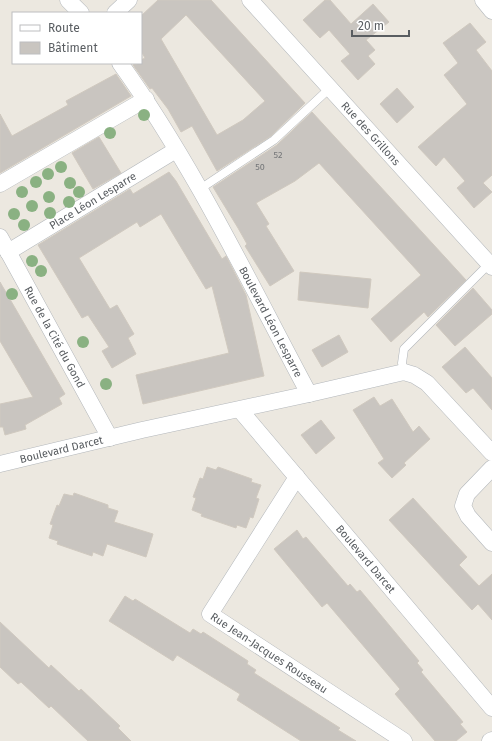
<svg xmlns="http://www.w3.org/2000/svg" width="492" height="741" font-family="'Fira Sans',sans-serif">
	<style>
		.building { fill: #c9c5c0; stroke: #d0c9bf; fill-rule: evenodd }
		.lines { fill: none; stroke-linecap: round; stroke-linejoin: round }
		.lane-casing { stroke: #b3b7bb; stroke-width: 9 }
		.street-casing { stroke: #b3b7bb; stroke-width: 17 }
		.lane { stroke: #fff; stroke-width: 8 }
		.street { stroke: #fff; stroke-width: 16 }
		.tree { fill: #8ab182 }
		.labels { text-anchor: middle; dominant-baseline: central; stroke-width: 3.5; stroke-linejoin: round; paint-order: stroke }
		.number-label { font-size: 9px; fill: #757779 }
		.street-label { font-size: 11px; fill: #595d61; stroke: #fff }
	</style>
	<rect width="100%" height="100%" fill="#ece8e0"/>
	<path class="building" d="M 158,0 L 211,0 L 305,103 L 271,136 L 217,171 L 192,126 L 181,132 L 168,109 L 152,88 L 150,89 L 133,65 L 141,63 L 141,60 L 145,58 L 141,51 L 141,16 ZM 186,15 L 265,101 L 243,120 L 217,135 L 161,39 Z
		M 325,0 L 330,0 L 351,24 L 373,4 L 389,22 L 366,40 L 375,50 L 368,56 L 375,64 L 358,80 L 341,61 L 350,54 L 329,30 L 320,38 L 303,20 Z
		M 470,23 L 486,42 L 476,50 L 492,71 L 492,175 L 483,183 L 492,192 L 474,208 L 457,188 L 465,181 L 444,157 L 436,166 L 418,147 L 467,104 L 444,75 L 458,63 L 443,43 Z
		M 116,74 L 131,96 L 0,173 L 0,114 L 12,136 L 68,105 L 66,101 Z
		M 397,88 L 414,107 L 397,123 L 380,104 Z
		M 312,112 L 466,280 L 428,317 L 424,312 L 391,342 L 371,319 L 421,275 L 319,163 L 295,181 L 256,203 L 269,224 L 266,226 L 294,271 L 270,286 L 245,246 L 247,244 L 238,228 L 213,187 L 277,145 Z
		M 99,137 L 121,173 L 93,189 L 72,153 Z
		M 169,172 L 176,181 L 222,259 L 226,256 L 246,295 L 264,376 L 143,404 L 136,375 L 229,353 L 212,286 L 206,289 L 161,214 L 140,227 L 137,222 L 79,258 L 110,309 L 117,305 L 134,334 L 128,338 L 136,354 L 112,368 L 102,351 L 109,347 L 88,315 L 82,318 L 38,245 L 130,189 L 133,194 Z
		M 300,272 L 371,279 L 368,308 L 298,300 Z
		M 0,282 L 65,394 L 59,398 L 62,404 L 25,425 L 26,429 L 5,435 L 3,427 L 0,427 L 0,404 L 33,397 L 0,341 Z
		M 473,288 L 492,310 L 492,314 L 455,346 L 436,325 Z
		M 339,335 L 348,352 L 322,367 L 312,350 Z
		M 465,347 L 492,378 L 492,410 L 473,388 L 466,393 L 442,367 Z
		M 374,397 L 380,406 L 392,399 L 413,432 L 419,426 L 430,439 L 404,463 L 406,465 L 392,478 L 378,463 L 384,459 L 353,410 Z
		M 321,420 L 335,438 L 316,454 L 301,435 Z
		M 207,467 L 216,470 L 218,467 L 252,479 L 251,482 L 261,485 L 256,498 L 259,499 L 253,518 L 250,517 L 246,528 L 237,525 L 236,528 L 201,516 L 202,514 L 192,510 L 196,498 L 193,497 L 200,478 L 203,479 Z
		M 74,493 L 108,505 L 108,508 L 118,511 L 114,522 L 153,534 L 146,557 L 107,544 L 103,556 L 93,552 L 92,556 L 57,544 L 58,541 L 49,538 L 53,525 L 50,524 L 57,505 L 59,506 L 64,494 L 73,496 Z
		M 413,498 L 467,557 L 459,565 L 479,586 L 492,574 L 492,620 L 478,604 L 472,610 L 389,520 Z
		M 297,530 L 303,539 L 306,537 L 348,586 L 350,584 L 357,592 L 360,590 L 419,661 L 417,663 L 423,670 L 421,672 L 463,722 L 460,724 L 467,732 L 456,741 L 435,741 L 395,694 L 400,689 L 327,603 L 322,607 L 274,549 Z
		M 125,596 L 133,601 L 135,599 L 190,633 L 193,629 L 201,634 L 203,632 L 248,661 L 247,664 L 256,670 L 254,673 L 340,728 L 338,730 L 356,741 L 301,741 L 237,700 L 240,694 L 177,655 L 173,661 L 109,621 Z
		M 0,622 L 49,668 L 51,665 L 79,691 L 81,689 L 120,726 L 118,728 L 131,741 L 88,741 L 51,706 L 49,708 L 21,682 L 18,684 L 0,667 Z"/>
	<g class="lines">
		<g class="lane-casing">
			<path id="lane" d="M 200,189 L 274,140 L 330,88
				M 404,372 L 402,363 L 404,349 L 489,264"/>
		</g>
		<g class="street-casing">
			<g id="street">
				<path d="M 68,0 L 81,13"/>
				<path id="s1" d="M 250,0 L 492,267"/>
				<path d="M 483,0 L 492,11"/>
				<path d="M 115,13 L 129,0"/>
				<path id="s2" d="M 120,63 C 194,166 249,282 309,394 L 404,372 L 414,375 L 427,383 L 492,453"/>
				<path d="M 0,184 L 146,99"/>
				<path id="s3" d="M 0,237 L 110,438"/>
				<path id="s4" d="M 8,252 L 176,150"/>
				<path id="s5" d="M 240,410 L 492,708"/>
				<path id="s6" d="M 0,464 L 142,430 L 309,394"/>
				<path d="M 492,468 L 467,494 L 463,506 L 468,516 L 492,543"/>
				<path id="s7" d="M 297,477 L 210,614 L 404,741"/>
				<path d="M 490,741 L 492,740"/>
			</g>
		</g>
		<use href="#lane" class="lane"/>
		<use href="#street" class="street"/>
	</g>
	<g class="tree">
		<circle cx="144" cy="115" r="6"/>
		<circle cx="110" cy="133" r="6"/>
		<circle cx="61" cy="167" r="6"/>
		<circle cx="48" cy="174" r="6"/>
		<circle cx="36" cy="182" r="6"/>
		<circle cx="70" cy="183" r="6"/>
		<circle cx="22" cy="192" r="6"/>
		<circle cx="79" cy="192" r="6"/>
		<circle cx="49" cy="197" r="6"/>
		<circle cx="69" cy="202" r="6"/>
		<circle cx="32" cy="206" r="6"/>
		<circle cx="50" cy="213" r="6"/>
		<circle cx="14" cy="214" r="6"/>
		<circle cx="24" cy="225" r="6"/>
		<circle cx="32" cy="261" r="6"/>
		<circle cx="41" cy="271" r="6"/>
		<circle cx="12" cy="294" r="6"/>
		<circle cx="83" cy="342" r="6"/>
		<circle cx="106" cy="384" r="6"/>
	</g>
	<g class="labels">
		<g class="number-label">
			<text x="278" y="155">52</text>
			<text x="260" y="167">50</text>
		</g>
		<g class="street-label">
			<text stroke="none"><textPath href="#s1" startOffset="180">Rue des Grillons</textPath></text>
			<text stroke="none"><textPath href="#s4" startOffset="99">Place Léon Lesparre</textPath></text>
			<text stroke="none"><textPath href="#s2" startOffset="300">Boulevard Léon Lesparre</textPath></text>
			<text stroke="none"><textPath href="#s3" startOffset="114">Rue de la Cité du Gond</textPath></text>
			<text stroke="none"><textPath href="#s6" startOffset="63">Boulevard Darcet</textPath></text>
			<text stroke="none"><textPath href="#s5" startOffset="195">Boulevard Darcet</textPath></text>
			<text stroke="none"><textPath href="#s7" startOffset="233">Rue Jean-Jacques Rousseau</textPath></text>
		</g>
	</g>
	<rect x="12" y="12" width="130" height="52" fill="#ffffff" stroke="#bdbec0"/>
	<rect x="20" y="25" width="20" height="6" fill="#ffffff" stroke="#bdbec0"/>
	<text x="48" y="32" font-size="12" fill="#595d61">Route</text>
	<rect x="20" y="42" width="20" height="12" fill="#c9c5c0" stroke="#bdbec0"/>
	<text x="48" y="52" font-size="12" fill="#595d61">Bâtiment</text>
	<path d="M352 30v6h57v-6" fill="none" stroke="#595d61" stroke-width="2"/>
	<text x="358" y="30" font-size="12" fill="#595d61" stroke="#ffffff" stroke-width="3" paint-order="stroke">20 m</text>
</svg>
